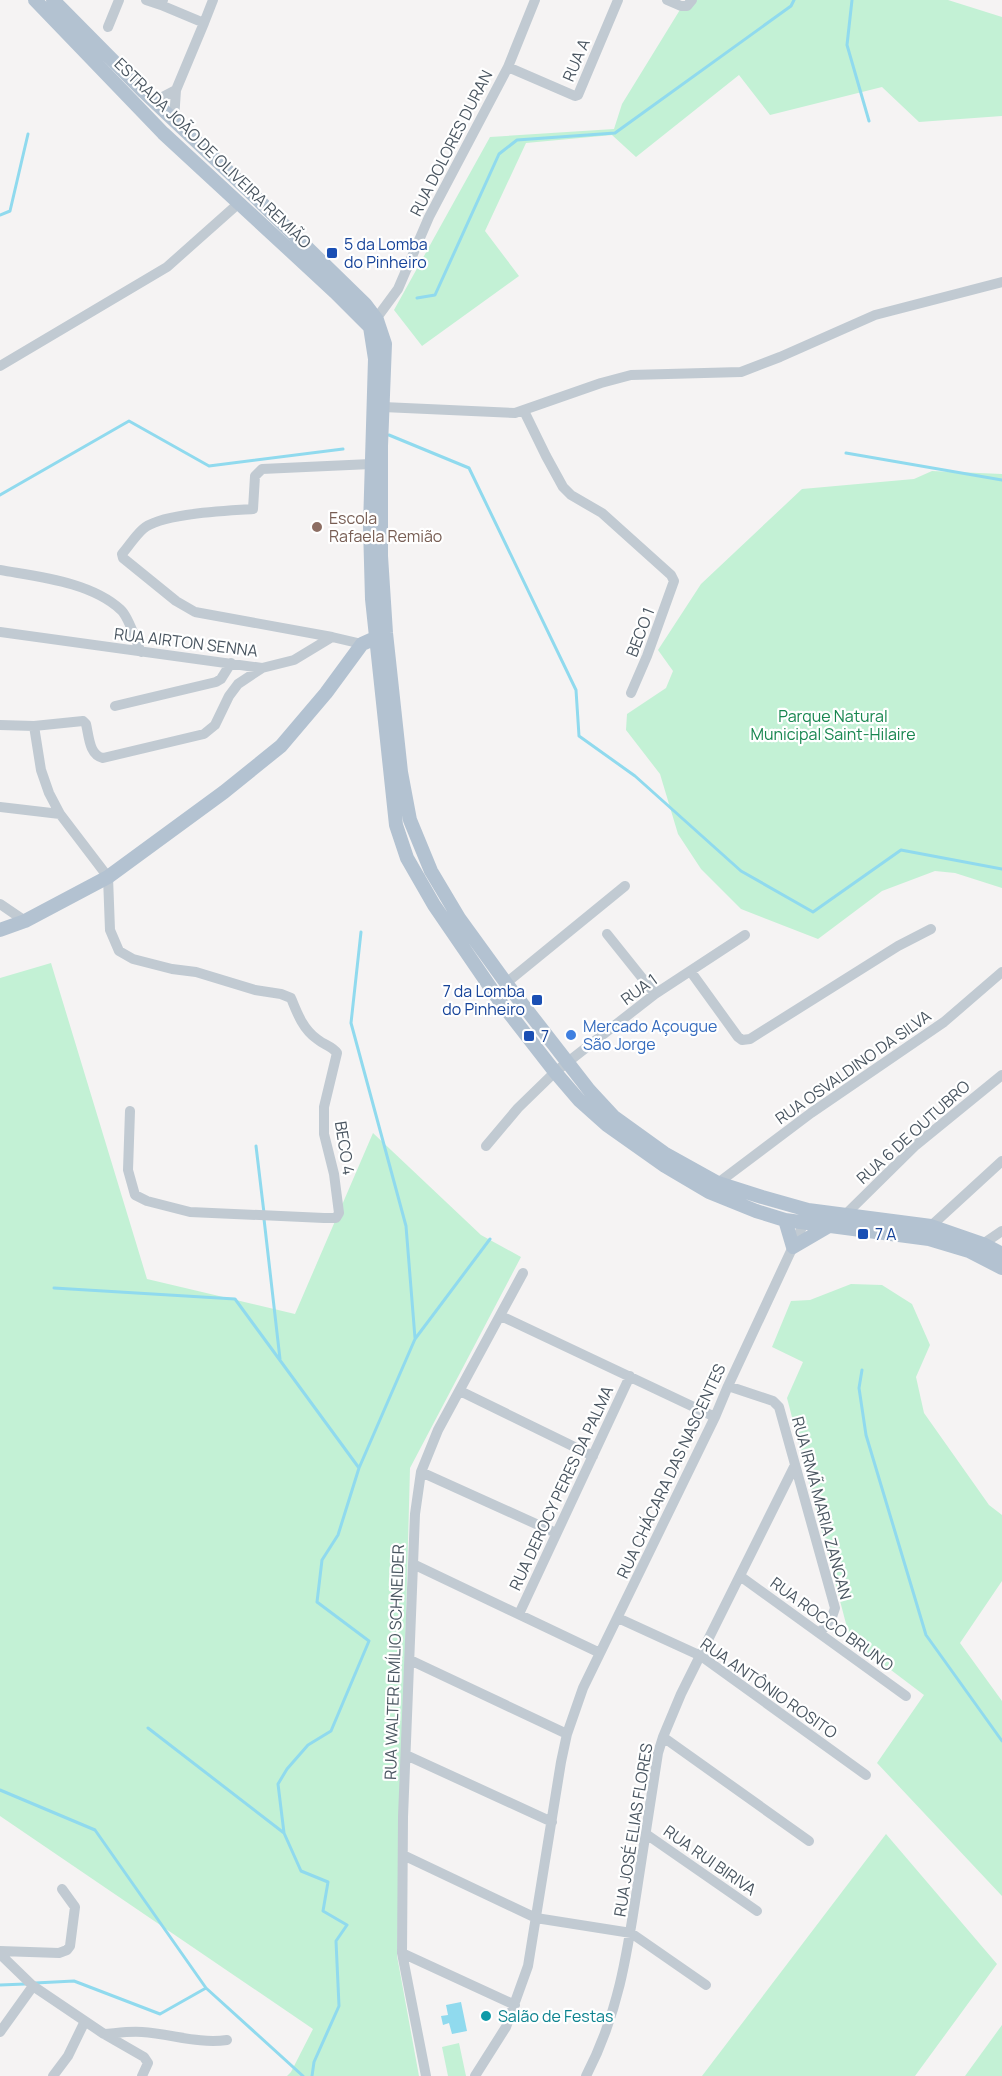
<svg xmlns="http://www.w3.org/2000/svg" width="1002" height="2076" font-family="Manrope,sans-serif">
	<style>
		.green { fill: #c3f1d5 }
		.water { fill: #90daee }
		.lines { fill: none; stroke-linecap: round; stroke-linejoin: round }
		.stream { stroke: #90daee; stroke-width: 3 }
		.minor { stroke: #c1cad2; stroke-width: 10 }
		.major { stroke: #b3c2d1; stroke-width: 14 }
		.transit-dot { fill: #1a4fb4; stroke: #fff; stroke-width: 2 }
		.education-dot { fill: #8d6e63; stroke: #fff; stroke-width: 2 }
		.shop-dot { fill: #3f7fe0; stroke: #fff; stroke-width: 2 }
		.culture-dot { fill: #0f9aa8; stroke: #fff; stroke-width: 2 }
		.labels { text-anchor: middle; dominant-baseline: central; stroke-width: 4.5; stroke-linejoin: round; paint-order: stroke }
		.street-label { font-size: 16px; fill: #4a5661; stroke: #fff }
		.transit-label { font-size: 16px; fill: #164399; stroke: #fff; text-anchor: start }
		.education-label { font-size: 16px; fill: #785e54; stroke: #fff; text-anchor: start }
		.park-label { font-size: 16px; fill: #17864f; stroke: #fff }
		.shop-label { font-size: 16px; fill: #366cbe; stroke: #fff; text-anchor: start }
		.culture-label { font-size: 16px; fill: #0d838f; stroke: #fff; text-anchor: start }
	</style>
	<rect width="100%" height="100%" fill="#f5f3f3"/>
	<path class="green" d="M 686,0 L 948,0 L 1002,17 L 1002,116 L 919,122 L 882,87 L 770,115 L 739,75 L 636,157 L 612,135 L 526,143 L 485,231 L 519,276 L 422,346 L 394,310 L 490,137 L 614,129 L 622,104 Z
		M 932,471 L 1002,474 L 1002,888 L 955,873 L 935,871 L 882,891 L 818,939 L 741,909 L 701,869 L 678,834 L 660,774 L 626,730 L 627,714 L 666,688 L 673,671 L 658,650 L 701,584 L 802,489 L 914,479 Z
		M 51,963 L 147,1279 L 295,1314 L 373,1133 L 481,1235 L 521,1257 L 410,1468 L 397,1956 L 419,2076 L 287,2076 L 291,2072 L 313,2029 L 0,1816 L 0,978 Z
		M 851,1284 L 882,1285 L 912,1304 L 930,1345 L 916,1377 L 924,1413 L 989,1505 L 1002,1515 L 1002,1581 L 960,1643 L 1002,1701 L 1002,1896 L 877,1763 L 924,1695 L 850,1639 L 787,1398 L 803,1362 L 772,1347 L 791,1301 L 810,1300 Z
		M 886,1834 L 997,1964 L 915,2076 L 702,2076 Z
		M 1002,2025 L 1002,2076 L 965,2076 Z
		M 459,2043 L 466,2076 L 448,2076 L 442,2047 Z"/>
	<path class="water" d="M 461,2002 L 467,2031 L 452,2034 L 449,2023 L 443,2025 L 441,2016 L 448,2015 L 446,2005 Z"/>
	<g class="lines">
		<path class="stream" d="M 852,0 L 847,45 L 869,121
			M 0,215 L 10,211 L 28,134
			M 417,298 L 435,295 L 499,154 L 517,140 L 615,133 L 791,6 L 794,0
			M 389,435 L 469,468 L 576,690 L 579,736 L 635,776 L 741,871 L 813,912 L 901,850 L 1002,869
			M 846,453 L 1002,480
			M 0,495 L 129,421 L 209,466 L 343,449
			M 361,932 L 351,1023 L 406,1226 L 415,1338
			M 256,1146 L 264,1213
			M 264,1219 L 280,1359
			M 54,1288 L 235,1299 L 359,1468
			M 862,1370 L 859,1388 L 866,1435 L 926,1635 L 1002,1741
			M 148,1728 L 284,1833
			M 0,1790 L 95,1830 L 206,1988 L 303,2076
			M 35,1983 L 74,1981 L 160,2014 L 206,1988
			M 0,1985 L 25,1984
			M 312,2076 L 314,2062 L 339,2006 L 336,1941 L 347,1925 L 323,1911 L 328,1882 L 301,1871 L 284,1833 L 278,1784 L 287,1769 L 308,1745 L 331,1731 L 369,1641 L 317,1602 L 322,1560 L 338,1535 L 359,1468 L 415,1339 L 490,1239"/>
		<path class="minor" d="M 146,0 L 161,5
			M 163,0 L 161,5 L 204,23 L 176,90 L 174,120
			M 667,0 L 681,6 L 687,6 L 692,0
			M 204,23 L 213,0
			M 108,27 L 119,0
			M 508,67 L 575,96 L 578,95 L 618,0
			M 155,101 L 176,90
			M 373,323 L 398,289 L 429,217 L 508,67 L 535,0
			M 0,366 L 167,267 L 239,203
			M 383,407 L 515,413 L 601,383 L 631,375 L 741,372 L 780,357 L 875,315 L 1002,282
			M 524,411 L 546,456 L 563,487 L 571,495 L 602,513 L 671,575 L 674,581 L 647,656 L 631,693
			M 0,570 C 39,577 91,582 121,610 C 129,617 136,642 141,652
			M 0,632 L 262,668 L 294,660 L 332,637 L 362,644
			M 332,637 L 195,612 L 176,601 L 123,558 L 122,554 C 129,546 135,536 143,529 C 161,513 228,511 253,509 L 255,476 L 262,469 L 371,464
			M 115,706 L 216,682 L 221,679 L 231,663
			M 0,725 L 34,726 L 83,721 L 86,724 C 89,736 89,755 103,758 L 204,734 L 215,725 L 229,696 L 238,684 L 262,668
			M 34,726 L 41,770 L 49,793 L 60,814 L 108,877 L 110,930 L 119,951 L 133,959 L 172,969 L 196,972 L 255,990 L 281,994 L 291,998 C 297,1013 303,1029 317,1039 C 324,1045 332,1046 337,1053 L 324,1107 L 324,1134 L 334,1174 L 339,1213 L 336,1218 L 324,1218 L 190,1212 L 147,1201 L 135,1195 L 128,1170 L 130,1111
			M 0,807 L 60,814
			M 0,904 L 25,921
			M 607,934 L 655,994
			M 691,972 L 738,1037 L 742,1040 L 750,1039 L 898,946 L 931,929
			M 506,983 L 625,886
			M 486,1146 L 518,1108 L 555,1072 L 655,994 L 745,935
			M 718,1183 L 811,1113 L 944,1022 L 1002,972
			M 845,1215 L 916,1145 L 1002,1075
			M 931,1226 L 1002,1161
			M 983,1244 L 1002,1231
			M 501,1316 L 715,1417
			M 728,1386 L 773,1401 L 779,1407 L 835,1608 L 832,1617 L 820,1633
			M 460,1391 L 593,1456
			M 421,1472 L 556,1533
			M 413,1564 L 600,1653
			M 740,1576 L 906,1696
			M 519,1614 L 630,1376
			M 618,1618 L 701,1656 L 866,1775
			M 410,1660 L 567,1734
			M 663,1737 L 809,1841
			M 406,1755 L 552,1822
			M 646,1834 L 757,1911
			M 403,1855 L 536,1918 L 631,1933 L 706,1985
			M 0,1951 L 59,1953 L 67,1950 L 70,1946 L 75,1907 L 62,1889
			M 402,1953 L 515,2005
			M 0,1954 L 33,1986 L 104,2034 L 144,2057 L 148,2063 L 142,2076
			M 0,2032 L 33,1986
			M 104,2034 C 117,2033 130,2031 142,2032 C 172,2034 198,2044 227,2040
			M 53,2076 L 68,2056 L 85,2021
			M 426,2076 L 402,1953 L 403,1817 L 415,1514 L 421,1472 L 438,1430 L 523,1273
			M 475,2076 L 506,2027 L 528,1966 L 561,1762 L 567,1734 L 583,1688 L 715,1417 L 728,1386 L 804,1223
			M 586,2076 C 620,2011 628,1948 639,1876 C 645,1835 652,1794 658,1753 L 663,1737 L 681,1694 L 794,1467"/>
		<path class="major" d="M 35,0 L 163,133 L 335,292 L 370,327 L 375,359 L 370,526 L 372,599 L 396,825 L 407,858 L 434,905 L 499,1000 L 555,1072 L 579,1100 L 607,1125 L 665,1166 L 709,1192 L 756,1211 L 785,1220 L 929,1239 L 969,1251 L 1002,1268
			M 53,0 L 144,92 L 249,191 L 365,304 L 377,320 L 385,344 L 381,446 L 381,556 L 386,633 L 401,772 L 410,820 L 431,871 L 459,918 L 506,983 L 589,1090 L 614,1117 L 664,1153 L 718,1183 L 762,1197 L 808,1210 L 931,1226 L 983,1244 L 1002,1254
			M 0,930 L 25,921 L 108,877 L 224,792 L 281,746 L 326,693 L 362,644 L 382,635
			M 785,1220 L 793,1247 L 829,1226"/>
	</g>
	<g class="transit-dot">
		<rect x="326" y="247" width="12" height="12" rx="3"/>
		<rect x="531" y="994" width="12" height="12" rx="3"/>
		<rect x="523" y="1030" width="12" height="12" rx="3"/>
		<rect x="857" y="1228" width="12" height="12" rx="3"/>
	</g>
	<circle class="education-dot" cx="317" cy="527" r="6"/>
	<circle class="shop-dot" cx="571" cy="1035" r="6"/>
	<circle class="culture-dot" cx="486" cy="2016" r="6"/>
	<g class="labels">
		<g class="street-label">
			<text transform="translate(576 60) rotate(-67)">RUA A</text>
			<text transform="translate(451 143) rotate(-63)">RUA DOLORES DURAN</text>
			<text transform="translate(213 153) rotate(44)">ESTRADA JOÃO DE OLIVEIRA REMIÃO</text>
			<text transform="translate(640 632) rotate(-69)">BECO 1</text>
			<text transform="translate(186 642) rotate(7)">RUA AIRTON SENNA</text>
			<text transform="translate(639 989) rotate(-36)">RUA 1</text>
			<text transform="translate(853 1067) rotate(-35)">RUA OSVALDINO DA SILVA</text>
			<text transform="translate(913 1132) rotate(-42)">RUA 6 DE OUTUBRO</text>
			<text transform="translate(345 1148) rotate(81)">BECO 4</text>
			<text transform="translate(671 1471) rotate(-65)">RUA CHÁCARA DAS NASCENTES</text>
			<text transform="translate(561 1488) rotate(-65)">RUA DEROCY PERES DA PALMA</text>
			<text transform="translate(822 1508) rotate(75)">RUA IRMÃ MARIA ZANCAN</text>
			<text transform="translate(832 1624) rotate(36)">RUA ROCCO BRUNO</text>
			<text transform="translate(394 1662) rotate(-88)">RUA WALTER EMÍLIO SCHNEIDER</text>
			<text transform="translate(769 1688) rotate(35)">RUA ANTÔNIO ROSITO</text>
			<text transform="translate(633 1830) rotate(-81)">RUA JOSÉ ELIAS FLORES</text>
			<text transform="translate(710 1860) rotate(35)">RUA RUI BIRIVA</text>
		</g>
		<g class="transit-label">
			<text x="344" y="244">5 da Lomba<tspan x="344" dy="18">do Pinheiro</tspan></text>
			<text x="525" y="991" text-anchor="end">7 da Lomba<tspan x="525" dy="18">do Pinheiro</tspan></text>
			<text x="541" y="1036">7</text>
			<text x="875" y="1234">7 A</text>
		</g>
		<g class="education-label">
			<text x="329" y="518">Escola<tspan x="329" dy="18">Rafaela Remião</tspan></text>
		</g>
		<g class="park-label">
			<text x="833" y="716">Parque Natural<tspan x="833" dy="18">Municipal Saint-Hilaire</tspan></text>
		</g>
		<g class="shop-label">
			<text x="583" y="1026">Mercado Açougue<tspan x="583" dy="18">São Jorge</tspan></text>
		</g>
		<g class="culture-label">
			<text x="498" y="2016">Salão de Festas</text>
		</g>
	</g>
</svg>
